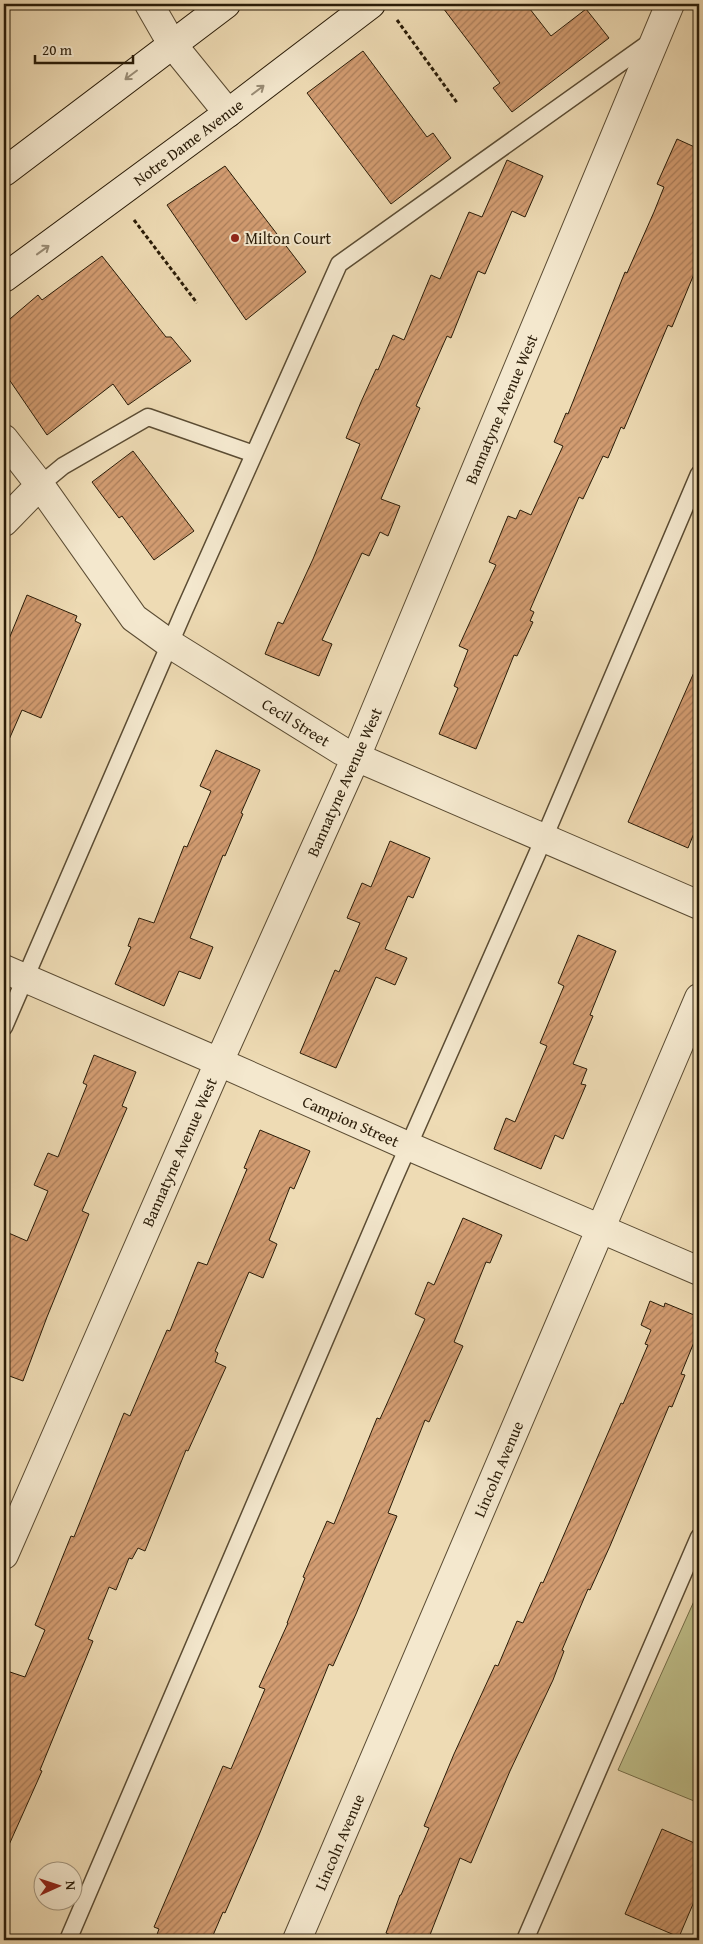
<svg xmlns="http://www.w3.org/2000/svg" width="703" height="1944" font-family="'Gentium Book Plus',serif">
	<style>
		.park { fill: #bebe89; stroke: #746d48 }
		.building { fill: url(#building-hatch); stroke: #2a1c08 }
		.lines { fill: none; stroke-linecap: round; stroke-linejoin: round }
		.lane-casing { stroke: #5b4c33; stroke-width: 19 }
		.street-casing { stroke: #5b4c33; stroke-width: 30 }
		.secondary-casing { stroke: #2a1c08; stroke-width: 30 }
		.path { stroke: #2a1c08; stroke-width: 3; stroke-dasharray: 4 2.5; stroke-linecap: butt }
		.lane { stroke: #f4e8ce; stroke-width: 16 }
		.street { stroke: #f4e8ce; stroke-width: 28 }
		.secondary { stroke: #f4e8ce; stroke-width: 28 }
		.oneway { stroke: #998c75 }
		.poi-dot { fill: #8f2418; stroke: #f4e8ce; stroke-width: 2 }
		.labels { text-anchor: middle; dominant-baseline: central; stroke-width: 4; stroke-linejoin: round; paint-order: stroke }
		.street-label { font-size: 16px; fill: #2a1c08; stroke: #f4e8ce }
		.poi-label { font-size: 16px; fill: #2a1c08; stroke: #f4e8ce; text-anchor: start }
	</style>
	<defs>
		<pattern id="building-hatch" width="6" height="6" patternUnits="userSpaceOnUse" patternTransform="scale(1.25)"><rect width="6" height="6" fill="#d29c71"/><path d="M-1 1l2-2M0 6l6-6M5 7l2-2" fill="none" stroke="#ab7e5b"/></pattern>
	</defs>
	<rect width="100%" height="100%" fill="#eedbb4"/>
	<filter id="stains"><feTurbulence type="fractalNoise" baseFrequency=".004" numOctaves="4"/><feColorMatrix values="0 0 0 0 .2 0 0 0 0 .09 0 0 0 0 .02 0 0 0 .5 -.17"/></filter>
	<radialGradient id="worn" r=".72"><stop offset=".6" stop-color="#630" stop-opacity="0"/><stop offset="1" stop-color="#630" stop-opacity=".3"/></radialGradient>
	<path class="park" d="M 699,1590 L 699,1803 L 618,1770 Z"/>
	<path class="building" d="M 440,4 L 526,4 L 551,36 L 586,9 L 609,38 L 512,112 L 493,88 L 500,83 Z
		M 363,51 L 427,137 L 433,133 L 451,158 L 391,204 L 307,93 Z
		M 677,139 L 699,149 L 699,262 L 672,327 L 668,325 L 624,429 L 621,427 L 608,458 L 603,456 L 583,499 L 579,497 L 530,610 L 534,612 L 530,621 L 533,622 L 517,656 L 514,655 L 476,749 L 439,734 L 458,688 L 454,686 L 468,650 L 459,646 L 496,565 L 489,562 L 508,516 L 516,519 L 520,510 L 531,515 L 563,446 L 554,442 L 566,413 L 568,414 L 625,272 L 627,273 L 654,212 L 664,187 L 657,184 Z
		M 507,160 L 543,176 L 525,217 L 512,211 L 485,274 L 478,271 L 451,338 L 447,336 L 416,406 L 420,408 L 381,499 L 400,506 L 388,536 L 380,532 L 369,556 L 362,553 L 322,640 L 332,644 L 319,676 L 265,654 L 278,622 L 283,624 L 313,559 L 360,444 L 346,438 L 361,402 L 376,369 L 378,370 L 393,335 L 404,340 L 431,275 L 440,279 L 469,212 L 482,217 Z
		M 225,166 L 306,272 L 246,320 L 167,205 Z
		M 102,256 L 166,337 L 171,337 L 191,361 L 128,405 L 113,384 L 47,435 L 4,372 L 4,324 L 38,295 L 42,300 Z
		M 133,451 L 194,531 L 154,560 L 122,516 L 119,518 L 92,482 Z
		M 27,595 L 77,616 L 75,621 L 81,624 L 41,718 L 22,710 L 4,751 L 4,651 Z
		M 699,661 L 699,821 L 688,848 L 628,822 Z
		M 216,750 L 260,770 L 241,813 L 243,814 L 225,856 L 223,855 L 190,938 L 213,947 L 200,979 L 179,971 L 164,1006 L 115,984 L 131,947 L 128,946 L 139,918 L 154,923 L 184,846 L 187,847 L 211,791 L 200,786 Z
		M 390,841 L 430,858 L 413,898 L 408,896 L 385,949 L 407,958 L 395,985 L 376,977 L 336,1068 L 300,1053 L 335,970 L 339,972 L 360,923 L 347,918 L 362,883 L 371,887 Z
		M 578,935 L 616,951 L 590,1015 L 593,1016 L 573,1064 L 587,1069 L 581,1084 L 586,1085 L 563,1139 L 555,1135 L 541,1169 L 494,1149 L 506,1118 L 515,1122 L 547,1046 L 540,1043 L 564,986 L 558,983 Z
		M 94,1055 L 136,1072 L 122,1106 L 127,1108 L 82,1211 L 89,1214 L 47,1317 L 23,1381 L 4,1374 L 4,1231 L 27,1241 L 48,1191 L 34,1185 L 48,1153 L 58,1157 L 87,1085 L 83,1083 Z
		M 260,1130 L 310,1151 L 294,1189 L 290,1187 L 269,1240 L 277,1244 L 263,1278 L 249,1272 L 215,1351 L 218,1353 L 215,1362 L 226,1367 L 188,1451 L 186,1450 L 145,1551 L 138,1548 L 132,1559 L 129,1558 L 116,1590 L 109,1587 L 88,1639 L 93,1641 L 40,1770 L 42,1771 L 4,1856 L 4,1670 L 25,1677 L 45,1630 L 35,1625 L 71,1536 L 74,1537 L 124,1413 L 130,1416 L 167,1330 L 170,1331 L 198,1262 L 207,1265 L 247,1169 L 244,1168 Z
		M 463,1218 L 502,1235 L 490,1263 L 486,1262 L 454,1342 L 463,1346 L 429,1422 L 425,1420 L 388,1513 L 397,1516 L 356,1614 L 333,1666 L 329,1664 L 259,1835 L 225,1913 L 223,1912 L 211,1940 L 155,1940 L 159,1929 L 154,1927 L 223,1766 L 231,1769 L 265,1689 L 259,1687 L 288,1623 L 287,1623 L 305,1578 L 303,1577 L 327,1521 L 334,1524 L 377,1418 L 380,1419 L 425,1319 L 415,1314 L 428,1282 L 434,1285 Z
		M 650,1301 L 664,1307 L 665,1303 L 699,1317 L 699,1330 L 681,1374 L 685,1375 L 672,1407 L 669,1406 L 610,1546 L 590,1590 L 588,1589 L 562,1650 L 564,1651 L 553,1680 L 510,1771 L 471,1863 L 460,1858 L 428,1940 L 403,1940 L 386,1933 L 400,1895 L 401,1895 L 429,1828 L 424,1826 L 454,1754 L 495,1665 L 498,1666 L 517,1621 L 523,1623 L 541,1582 L 543,1583 L 621,1403 L 623,1404 L 648,1345 L 645,1344 L 651,1330 L 641,1325 Z
		M 662,1829 L 699,1845 L 699,1890 L 679,1937 L 625,1914 Z"/>
	<g class="lines">
		<g class="lane-casing">
			<path id="lane" d="M 40,485 L 63,466 L 148,417 L 254,454
				M 4,1027 L 184,611 L 339,264 L 653,40
				M 68,1940 L 393,1181 L 544,838 L 699,474
				M 525,1940 L 699,1537"/>
		</g>
		<g class="street-casing">
			<path id="street" d="M 149,4 L 172,44 L 228,113
				M 4,439 L 40,485 L 134,618 L 170,644 L 342,751 L 699,905
				M 4,522 L 40,485
				M 4,969 L 219,1062 L 408,1146 L 699,1271
				M 4,1555 L 219,1062 L 356,757 L 670,4
				M 297,1940 L 699,998"/>
		</g>
		<g class="secondary-casing">
			<path id="secondary" d="M 4,172 L 226,4
				M 4,278 L 228,113 L 371,4"/>
		</g>
		<path class="path" d="M 397,20 L 458,104
			M 134,220 L 197,303"/>
		<use href="#lane" class="lane"/>
		<use href="#street" class="street"/>
		<use href="#secondary" class="secondary"/>
	</g>
	<defs><path id="oneway-shaft" d="M-6 0H5M1.5-3L5.5 0L1.5 3" fill="none" stroke-width="1.6" stroke-linecap="round" stroke-linejoin="round" transform="scale(1.25)"/></defs>
	<g class="oneway">
		<use href="#oneway-shaft" transform="translate(131 75) rotate(143)"/>
		<use href="#oneway-shaft" transform="translate(258 90) rotate(-37)"/>
		<use href="#oneway-shaft" transform="translate(43 250) rotate(-36)"/>
	</g>
	<circle class="poi-dot" cx="235" cy="238" r="5"/>
	<g class="labels">
		<g class="street-label">
			<text transform="translate(188 142) rotate(-37)">Notre Dame Avenue</text>
			<text transform="translate(501 409) rotate(-67)">Bannatyne Avenue West</text>
			<text transform="translate(296 722) rotate(32)">Cecil Street</text>
			<text transform="translate(344 782) rotate(-66)">Bannatyne Avenue West</text>
			<text transform="translate(351 1121) rotate(24)">Campion Street</text>
			<text transform="translate(179 1152) rotate(-66)">Bannatyne Avenue West</text>
			<text transform="translate(498 1469) rotate(-67)">Lincoln Avenue</text>
			<text transform="translate(339 1842) rotate(-67)">Lincoln Avenue</text>
		</g>
		<g class="poi-label">
			<text x="245" y="238">Milton Court</text>
		</g>
	</g>
	<rect width="703" height="1944" fill="none" stroke="#eedbb4" stroke-width="20"/>
	<rect x="5" y="5" width="693" height="1934" fill="none" stroke="#2a1c08" stroke-width="2.5"/>
	<rect x="10" y="10" width="683" height="1924" fill="none" stroke="#2a1c08"/>
	<g transform="translate(58 1886) rotate(87)"><circle r="24" fill="#f4e8ce" stroke="#a3967f"/>
	<path d="M0-4L9 19L0 12L-9 19Z" fill="#8f2418"/>
	<text y="-8" font-size="14" font-weight="bold" text-anchor="middle" fill="#2a1c08">N</text>
	</g>
	<path d="M35 55v8h98v-8" fill="none" stroke="#2a1c08" stroke-width="2.5"/>
	<text x="42" y="55" font-size="15" fill="#2a1c08" stroke="#f4e8ce" stroke-width="4" paint-order="stroke">20 m</text>
	<rect width="100%" height="100%" filter="url(#stains)"/>
	<rect width="100%" height="100%" fill="url(#worn)"/>
</svg>
